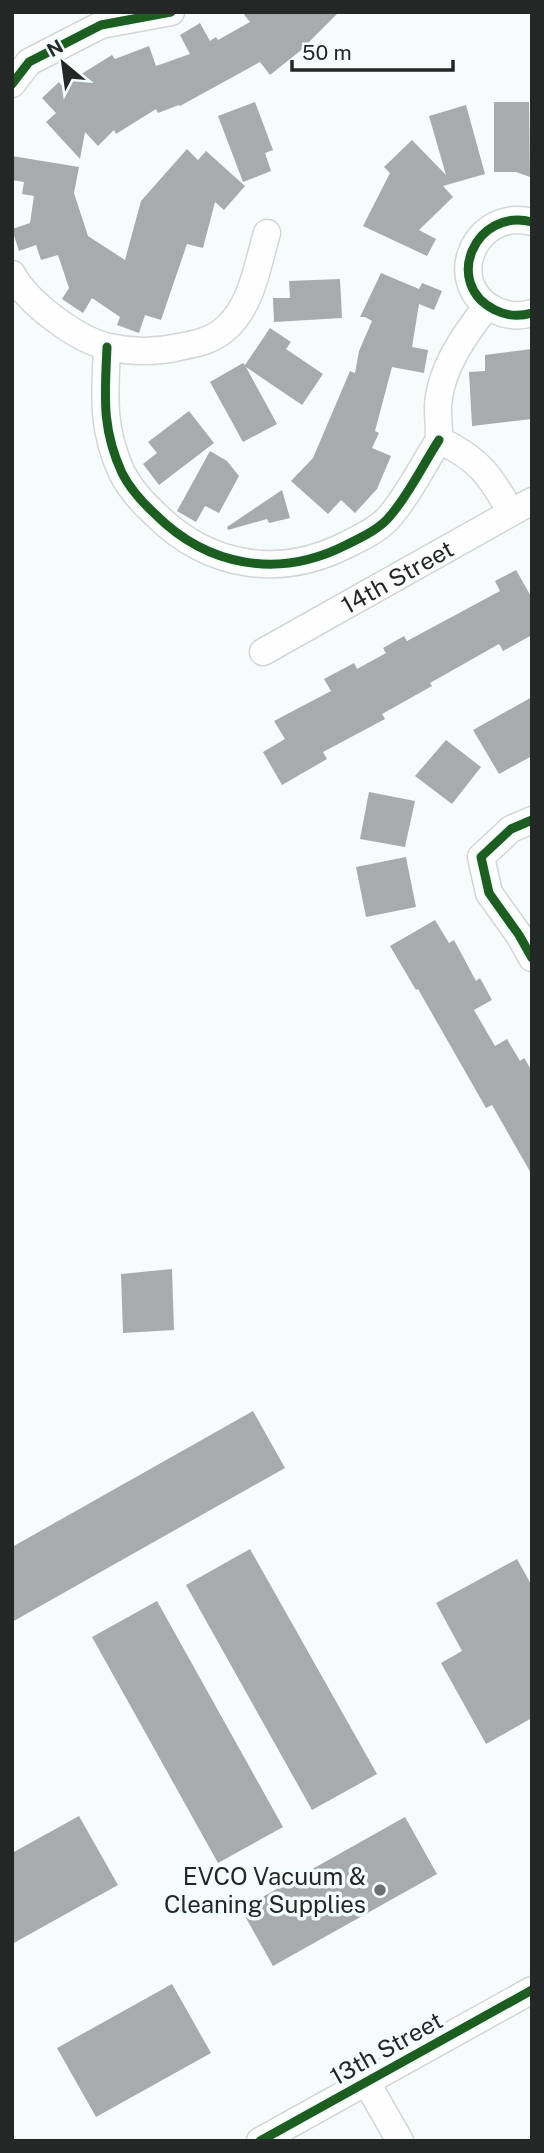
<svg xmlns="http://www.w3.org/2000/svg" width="544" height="2153" font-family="'Public Sans',sans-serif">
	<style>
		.building { fill: #a7abab }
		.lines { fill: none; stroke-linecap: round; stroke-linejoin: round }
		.minor-casing { stroke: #d2d7d6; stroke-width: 29 }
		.minor { stroke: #fefefe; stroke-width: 26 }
		.cycleway-casing { stroke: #f3fefc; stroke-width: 13 }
		.cycleway { stroke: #1b5e20; stroke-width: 9 }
		.poi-dot { fill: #6d7171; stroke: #f3fefc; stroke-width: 2.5 }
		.labels { text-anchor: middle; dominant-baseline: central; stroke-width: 7; stroke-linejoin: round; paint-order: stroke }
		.street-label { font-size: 24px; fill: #232726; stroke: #f3fefc }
		.poi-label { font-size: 24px; fill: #232726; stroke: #f3fefc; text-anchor: end }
	</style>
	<rect width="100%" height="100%" fill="#f6fbfb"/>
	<path class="building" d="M 242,12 L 339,12 L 300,51 L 270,75 L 260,62 L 180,106 L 179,105 L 158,113 L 156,109 L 116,134 L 114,130 L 98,146 L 85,132 L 80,159 L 46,122 L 56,113 L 42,98 L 59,82 L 62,86 L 112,55 L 115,59 L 149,46 L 156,66 L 190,54 L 180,35 L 200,23 L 210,41 L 216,37 L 218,40 L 250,22 Z
		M 255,102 L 273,150 L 265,153 L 271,171 L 243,182 L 218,116 Z
		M 494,102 L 529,102 L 530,177 L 516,172 L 494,172 Z
		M 466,105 L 485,174 L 443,186 L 453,197 L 419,230 L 436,239 L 427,256 L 363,226 L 390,173 L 384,167 L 412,140 L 446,175 L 429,116 Z
		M 187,149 L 198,160 L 206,151 L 245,186 L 224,210 L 215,202 L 203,248 L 187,244 L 161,320 L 145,315 L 139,333 L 117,325 L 120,317 L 92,298 L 83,313 L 62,299 L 69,288 L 58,255 L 41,260 L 36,245 L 19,251 L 12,229 L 30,223 L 34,196 L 22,194 L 24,182 L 12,180 L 12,156 L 79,167 L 74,193 L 88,236 L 125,260 L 141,201 Z
		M 381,273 L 419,289 L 422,283 L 442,291 L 434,310 L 419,304 L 412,347 L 428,350 L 424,373 L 392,367 L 375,431 L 379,433 L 372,448 L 391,456 L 377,489 L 355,513 L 341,500 L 328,514 L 291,481 L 313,458 L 350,371 L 355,373 L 359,351 L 372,321 L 365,317 L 360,317 Z
		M 340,279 L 342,318 L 274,322 L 273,298 L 290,298 L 289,281 Z
		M 270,328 L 291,342 L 286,349 L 323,374 L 302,405 L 246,367 L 277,424 L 243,442 L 210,382 L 243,363 L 245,365 Z
		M 532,349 L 532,419 L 472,426 L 469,372 L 485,371 L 485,355 Z
		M 189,411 L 214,443 L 159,485 L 143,464 L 157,453 L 148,442 Z
		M 210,451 L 227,461 L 239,476 L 219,513 L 205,506 L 196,522 L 177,511 Z
		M 282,490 L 290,518 L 269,523 L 267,519 L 228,530 L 227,527 Z
		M 516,570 L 532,598 L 532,635 L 503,651 L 499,644 L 430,683 L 432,686 L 382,714 L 385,719 L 323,752 L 327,759 L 282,785 L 263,752 L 285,739 L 274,721 L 331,691 L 324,679 L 354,663 L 357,669 L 386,653 L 383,648 L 404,636 L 407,641 L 500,591 L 495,581 Z
		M 532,697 L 532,756 L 499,774 L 473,730 Z
		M 446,740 L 481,767 L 452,804 L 415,776 Z
		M 369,792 L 415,801 L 405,847 L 360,839 Z
		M 406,857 L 416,907 L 366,917 L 356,867 Z
		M 435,920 L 449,943 L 454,940 L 476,981 L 480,978 L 492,1000 L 474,1010 L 495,1046 L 507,1039 L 520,1061 L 524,1058 L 532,1071 L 532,1175 L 492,1105 L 486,1108 L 418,989 L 416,990 L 390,946 Z
		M 172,1269 L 174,1330 L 123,1333 L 121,1274 Z
		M 253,1411 L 285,1468 L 12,1622 L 12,1547 Z
		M 250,1549 L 377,1774 L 312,1810 L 186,1585 Z
		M 517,1559 L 532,1586 L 532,1718 L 486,1744 L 441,1663 L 462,1651 L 436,1603 Z
		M 157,1601 L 283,1827 L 218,1863 L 92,1637 Z
		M 79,1816 L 118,1885 L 12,1944 L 12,1853 Z
		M 405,1817 L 437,1874 L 273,1966 L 241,1909 Z
		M 172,1984 L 211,2053 L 96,2117 L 57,2048 Z"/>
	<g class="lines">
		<g class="minor-casing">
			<g id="minor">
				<path d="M 12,84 L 29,62 L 101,25 L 171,12"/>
				<path d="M 532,222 C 475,207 442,284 495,310 C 507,316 519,317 532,313"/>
				<path d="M 12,274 C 28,303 77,340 109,347 C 131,352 157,352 179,347 C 195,344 211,341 224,330 C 252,307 257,266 267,233"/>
				<path d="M 107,347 C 105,395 101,427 122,473 C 130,489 142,502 155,514 C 208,567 279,579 346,545 C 360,538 380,529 390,516 C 408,496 424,463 439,440"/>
				<path d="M 439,440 C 439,428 438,417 438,406 C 440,369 465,334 487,306"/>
				<path d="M 439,440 C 479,459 489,474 511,512"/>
				<path id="s1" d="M 263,652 L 532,501"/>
				<path d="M 532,820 L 511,829 L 481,857 L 489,893 L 519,935 L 532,958"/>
				<path d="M 366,2081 L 400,2141"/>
				<path d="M 260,2141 L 532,1990"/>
			</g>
		</g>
		<use href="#minor" class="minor"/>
		<g class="cycleway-casing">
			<path id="cycleway" d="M 12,84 L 29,62 L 101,25 L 171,12
				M 532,222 C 475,207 442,284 495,310 C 507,316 519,317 532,313
				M 107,347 C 105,395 101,427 122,473 C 130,489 142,502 155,514 C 208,567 279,579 346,545 C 360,538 380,529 390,516 C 408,496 424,463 439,440
				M 532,820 L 511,829 L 481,857 L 489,893 L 519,935 L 532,958
				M 260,2141 L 532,1990"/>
		</g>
		<use href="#cycleway" class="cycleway"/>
	</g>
	<circle class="poi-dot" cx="380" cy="1890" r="7"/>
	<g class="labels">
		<g class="street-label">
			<text stroke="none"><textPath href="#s1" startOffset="154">14th Street</textPath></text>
			<text transform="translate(386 2048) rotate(-29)">13th Street</text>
		</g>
		<g class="poi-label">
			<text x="366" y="1876">EVCO Vacuum &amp;<tspan x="366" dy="28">Cleaning Supplies</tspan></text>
		</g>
	</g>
	<rect width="544" height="2153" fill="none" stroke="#232726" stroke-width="28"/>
	<g transform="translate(63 63) rotate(331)" stroke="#f3fefc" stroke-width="5" paint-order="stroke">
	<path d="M0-5L12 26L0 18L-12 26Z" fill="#232726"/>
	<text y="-10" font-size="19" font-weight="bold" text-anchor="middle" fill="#232726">N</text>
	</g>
	<path d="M292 60v10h161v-10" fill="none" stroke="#232726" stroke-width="3.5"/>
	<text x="302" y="60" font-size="21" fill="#232726" stroke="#f3fefc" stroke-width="5" paint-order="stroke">50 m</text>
</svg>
